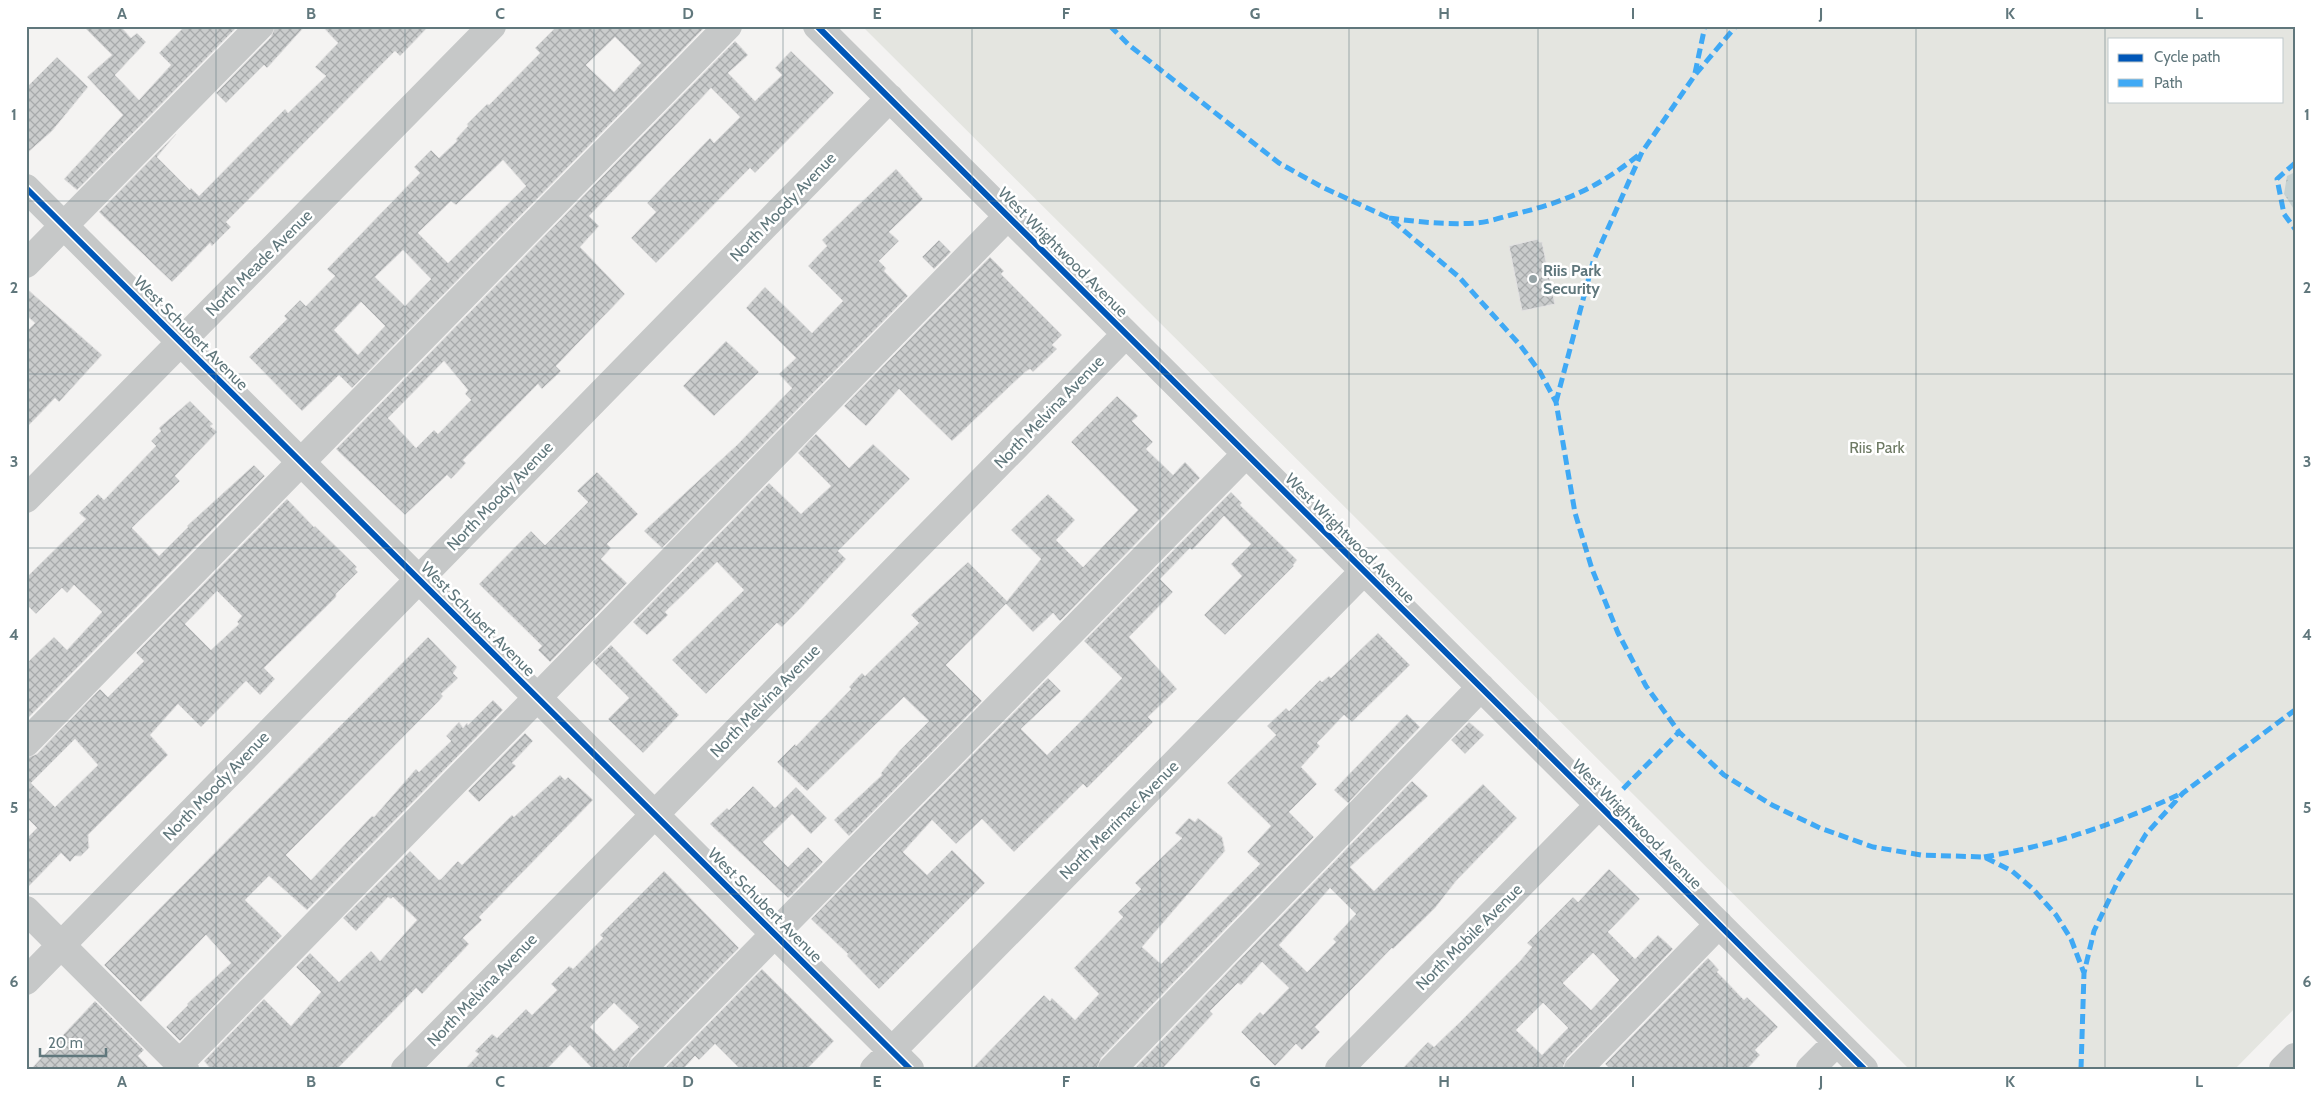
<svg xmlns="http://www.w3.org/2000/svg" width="2321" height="1095" font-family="Cabin,sans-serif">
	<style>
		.green { fill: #e4e5e0; fill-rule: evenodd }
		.water { fill: url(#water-ripples) }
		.building { fill: url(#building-cross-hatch); stroke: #e3e2e2; fill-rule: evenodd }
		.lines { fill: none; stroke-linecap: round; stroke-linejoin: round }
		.minor { stroke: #c6c8c8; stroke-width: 28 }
		.quiet { stroke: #3fa9f5; stroke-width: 5; stroke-dasharray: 10 5; stroke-linecap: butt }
		.cycleway-casing { stroke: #fff; stroke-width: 9 }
		.cycleway { stroke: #0057b8; stroke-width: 6 }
		.grid { fill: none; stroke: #60777c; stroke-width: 1; stroke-opacity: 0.55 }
		.poi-dot { fill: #94a2a5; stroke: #fff; stroke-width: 2 }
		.labels { text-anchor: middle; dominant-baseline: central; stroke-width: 5; stroke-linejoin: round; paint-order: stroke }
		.street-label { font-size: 16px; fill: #60777c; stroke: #fff }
		.poi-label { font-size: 16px; font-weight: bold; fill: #60777c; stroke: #fff; text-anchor: start }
		.park-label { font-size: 16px; fill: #6d7963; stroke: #fff }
		.neatline { fill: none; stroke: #60777c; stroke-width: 2 }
		.grid-label { font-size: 16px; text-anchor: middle; font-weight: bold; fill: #60777c }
	</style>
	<defs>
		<pattern id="water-ripples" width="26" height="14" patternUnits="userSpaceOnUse" patternTransform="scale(1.25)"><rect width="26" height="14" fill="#c6d2d2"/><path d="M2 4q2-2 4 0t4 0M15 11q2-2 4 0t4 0" fill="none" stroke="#a4afaf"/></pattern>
		<pattern id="building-cross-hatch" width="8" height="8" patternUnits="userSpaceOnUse" patternTransform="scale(1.25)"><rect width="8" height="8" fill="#cacccc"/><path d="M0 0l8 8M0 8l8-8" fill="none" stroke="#a7aaab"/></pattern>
	</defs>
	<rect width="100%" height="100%" fill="#f4f3f2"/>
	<path class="green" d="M 862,26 L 2295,26 L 2295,1008 L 2235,1069 L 1909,1069 ZM 2110,39 L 2282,39 L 2282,101 L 2110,101 Z"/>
	<path class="water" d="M 2295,172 L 2295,211 L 2284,194 L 2287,176 Z"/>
	<path class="building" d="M 83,26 L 120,26 L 131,38 L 137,33 L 146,42 L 115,75 L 139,100 L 171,65 L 159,53 L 185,26 L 238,26 L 77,190 L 64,179 L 123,115 L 87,77 L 112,55 Z
		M 275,26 L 305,26 L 267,68 L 264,65 L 226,103 L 216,93 L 271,37 Z
		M 322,26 L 429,26 L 400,56 L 395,51 L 226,222 L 231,227 L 212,246 L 210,243 L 172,282 L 99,212 L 176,134 L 157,157 L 190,190 L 191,188 L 199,196 L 285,109 L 288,113 L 326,76 L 315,67 L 338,43 Z
		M 557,26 L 706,26 L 352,388 L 339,375 L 302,411 L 249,357 L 287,319 L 284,316 L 300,300 L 306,306 L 335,276 L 327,269 L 420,173 L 414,167 L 431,150 L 439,158 L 457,141 L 456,139 L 468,126 L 467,124 L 487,104 L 489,105 L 540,53 L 535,48 ZM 615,37 L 641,63 L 614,92 L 586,65 ZM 503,160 L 526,186 L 448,263 L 418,233 L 451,201 L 456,205 ZM 403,250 L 431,279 L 405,306 L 375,277 ZM 361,302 L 385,326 L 358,355 L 334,330 Z
		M 735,41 L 748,55 L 728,73 L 755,101 L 782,75 L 775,68 L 791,51 L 834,93 L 755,173 L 750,168 L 656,263 L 631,238 L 656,212 L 647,203 L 710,138 L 714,143 L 740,117 L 711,88 L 589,216 L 599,226 L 580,247 L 625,294 L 556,366 L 561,371 L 542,389 L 538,384 L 463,460 L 466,463 L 451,479 L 447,475 L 405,515 L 336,449 ZM 444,361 L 468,390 L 465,394 L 471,400 L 438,434 L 434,430 L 416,448 L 388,418 Z
		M 57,57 L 88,87 L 52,131 L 26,154 L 26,88 Z
		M 896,169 L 923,199 L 889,232 L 899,241 L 879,261 L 886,268 L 884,271 L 908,296 L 662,548 L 644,531 L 737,445 L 792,388 L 779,374 L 796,358 L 746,308 L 765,287 L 812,333 L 843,301 L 808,266 L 827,246 L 822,240 Z
		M 1538,239 L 1539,242 L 1542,242 L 1555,304 L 1522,311 L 1509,246 Z
		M 939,240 L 951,252 L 934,269 L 922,257 Z
		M 990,257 L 1004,271 L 1001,274 L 1062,335 L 1052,345 L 1057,349 L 1033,372 L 1030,369 L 1025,372 L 952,441 L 899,389 L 866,426 L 844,406 Z
		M 26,288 L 102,355 L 59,402 L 55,398 L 26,428 L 26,332 L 35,323 L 26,315 Z
		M 726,341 L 759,372 L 714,416 L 683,386 Z
		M 1117,396 L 1138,416 L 1132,421 L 1153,442 L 1146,449 L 1173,475 L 1185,462 L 1200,478 L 1060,621 L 1053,613 L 1033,632 L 1006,604 L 946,665 L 982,701 L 849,836 L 834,820 L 882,775 L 881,773 L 901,749 L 929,721 L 904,697 L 807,791 L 777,762 L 795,744 L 796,746 L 851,689 L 849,687 L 862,673 L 865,676 L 919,623 L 911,615 L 968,562 L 1007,601 L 1041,559 L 1011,530 L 1048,494 L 1075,520 L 1056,540 L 1083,567 L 1138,510 L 1071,442 Z
		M 190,401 L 213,424 L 210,426 L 217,432 L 175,476 L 180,481 L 132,528 L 159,556 L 188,527 L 187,526 L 254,465 L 265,476 L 26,720 L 26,664 L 54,637 L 67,650 L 102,612 L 74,585 L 67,593 L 62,588 L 36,614 L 26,604 L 26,578 L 86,519 L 79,513 L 98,494 L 104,500 L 156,446 L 151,441 L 161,431 L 159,428 Z
		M 816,434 L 849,468 L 873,444 L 910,479 L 838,551 L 846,559 L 799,610 L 782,627 L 777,623 L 706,694 L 672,660 L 744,590 L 717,562 L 665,612 L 668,615 L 647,635 L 633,622 L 769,483 L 801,514 L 831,486 L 798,453 Z
		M 597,472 L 638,514 L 607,544 L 611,548 L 601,559 L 627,583 L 550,662 L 538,650 L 542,646 L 479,584 L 531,531 L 545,545 L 588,502 L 577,491 Z
		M 1231,492 L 1242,503 L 1240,505 L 1297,560 L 1293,565 L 1294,566 L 1225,635 L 1204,615 L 1242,576 L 1231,564 L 1251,544 L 1224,516 L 1192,550 L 1190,548 L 1160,579 L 1173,592 L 1129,637 L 1177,689 L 1148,717 L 1153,722 L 1087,788 L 1083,784 L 1014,852 L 982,819 L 956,844 L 932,820 L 903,852 L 927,875 L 952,850 L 985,883 L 879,989 L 847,956 L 848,954 L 811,919 L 1048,678 L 1061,691 L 1021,729 L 1047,755 L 1079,723 L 1122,678 L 1084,641 Z
		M 287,499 L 314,527 L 315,526 L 357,567 L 355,569 L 358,572 L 336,594 L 336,597 L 264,668 L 275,679 L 260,695 L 246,681 L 201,727 L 178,704 L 150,735 L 168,755 L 88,835 L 89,848 L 81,856 L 75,856 L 70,862 L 61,853 L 26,889 L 26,839 L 37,828 L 26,817 L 26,758 L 37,754 L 100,689 L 108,697 L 144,661 L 136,653 ZM 217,591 L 242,616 L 237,622 L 239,624 L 211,650 L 185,624 ZM 75,739 L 98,765 L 55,807 L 31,783 Z
		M 1378,633 L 1410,665 L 1352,722 L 1344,715 L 1317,743 L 1320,746 L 1301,767 L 1317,784 L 1289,812 L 1314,837 L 1101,1058 L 1097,1069 L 972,1069 L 1044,995 L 1050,1001 L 1052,998 L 1075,1020 L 1099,994 L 1074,968 L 1123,917 L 1118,912 L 1141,889 L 1135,883 L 1182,838 L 1175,833 L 1189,818 L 1195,822 L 1198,818 L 1222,837 L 1225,851 L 1142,947 L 1161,964 L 1260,864 L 1247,852 L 1271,826 L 1227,783 L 1276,735 L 1267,726 L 1286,708 L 1289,711 L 1320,680 L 1322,682 L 1329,676 L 1331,678 Z
		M 428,637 L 457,667 L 453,673 L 458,678 L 441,694 L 443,696 L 438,702 L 286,855 L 311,880 L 372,816 L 374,817 L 416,769 L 419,772 L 451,741 L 446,736 L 459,722 L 463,728 L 467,723 L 468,725 L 493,700 L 503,710 L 307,910 L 269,876 L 245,900 L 282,936 L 180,1041 L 166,1027 L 188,1005 L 187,1004 L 231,963 L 206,935 L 141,1002 L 104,965 Z
		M 611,645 L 679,715 L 643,753 L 608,719 L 629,698 L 593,662 Z
		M 1407,714 L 1420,727 L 1348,803 L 1334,790 Z
		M 1469,722 L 1484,735 L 1465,754 L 1451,740 Z
		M 525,733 L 533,741 L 512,763 L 516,766 L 479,802 L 468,791 Z
		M 560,775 L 565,780 L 568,777 L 593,800 L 479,917 L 482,920 L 463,938 L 469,944 L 435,980 L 422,994 L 416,988 L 337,1069 L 211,1069 L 204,1061 L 264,999 L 291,1026 L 321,992 L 296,967 L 310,953 L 339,982 L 371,951 L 380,961 L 417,920 L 393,897 L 391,899 L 388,897 L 356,931 L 343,918 L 410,851 L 439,880 L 441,879 L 458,861 L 462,865 L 512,815 L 514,817 Z
		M 1412,781 L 1428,796 L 1350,867 L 1374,891 L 1483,784 L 1517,818 L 1456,881 L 1435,908 L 1393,949 L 1392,948 L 1315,1027 L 1320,1032 L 1302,1050 L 1296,1044 L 1275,1066 L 1241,1032 L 1260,1012 L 1263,1015 L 1289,988 L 1262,962 L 1241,985 L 1238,983 L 1210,1011 L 1213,1014 L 1162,1069 L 1134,1069 ZM 1330,888 L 1356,914 L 1333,939 L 1336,942 L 1307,972 L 1279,945 Z
		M 753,786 L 775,808 L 796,787 L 827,818 L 811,834 L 792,814 L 763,842 L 788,867 L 808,847 L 823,862 L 788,898 L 710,824 L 727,808 L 729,810 Z
		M 1609,869 L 1640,899 L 1608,932 L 1635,959 L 1658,935 L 1673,949 L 1567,1058 L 1562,1069 L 1402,1069 L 1428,1042 L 1434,1047 L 1460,1022 L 1520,961 L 1532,947 L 1527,943 L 1573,897 L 1578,902 ZM 1593,953 L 1619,980 L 1591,1010 L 1563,983 ZM 1543,1003 L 1568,1028 L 1542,1055 L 1516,1030 Z
		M 664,871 L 739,948 L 631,1058 L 627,1069 L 593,1069 L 570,1045 L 547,1069 L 465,1069 L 479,1054 L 475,1051 L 492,1034 L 497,1038 L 526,1009 L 532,1015 L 557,990 L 551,984 L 569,966 L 573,969 L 603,938 L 600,935 ZM 614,1003 L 639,1027 L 614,1051 L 590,1027 Z
		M 1708,958 L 1719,970 L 1717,972 L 1744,1000 L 1747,997 L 1778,1027 L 1755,1050 L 1760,1055 L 1747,1069 L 1610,1069 L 1605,1064 Z
		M 762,969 L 834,1041 L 807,1069 L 740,1069 L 715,1044 L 699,1060 L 695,1056 L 683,1069 L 664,1069 Z
		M 95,1001 L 144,1050 L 138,1056 L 150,1069 L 31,1069 Z"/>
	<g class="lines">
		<path class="minor" d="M 817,26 L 1864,1069
			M 26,188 L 910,1069
			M 26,264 L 260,26
			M 26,499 L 492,26
			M 26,743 L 728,26
			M 26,910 L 185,1069
			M 26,981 L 890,98
			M 180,1063 L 1008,216
			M 405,1069 L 1126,334
			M 642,1069 L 1246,454
			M 874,1069 L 1364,571
			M 1112,1069 L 1481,687
			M 1339,1069 L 1599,805
			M 1578,1069 L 1719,924
			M 1810,1069 L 1837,1042
			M 2283,1069 L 2295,1057"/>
		<path class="quiet" d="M 1110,26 L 1129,45 L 1279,163 L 1322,187 L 1389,218 L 1459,277 L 1520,345 L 1540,372 L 1556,402 L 1575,513 L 1592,569 L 1618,633 L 1646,686 L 1679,732 L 1724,775 L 1772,805 L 1820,828 L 1873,847 L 1921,855 L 1984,857 L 2012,871 L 2033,889 L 2056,915 L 2071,939 L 2084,973
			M 1695,73 L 1705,26
			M 2295,163 L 2277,179 L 2284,214 L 2295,229
			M 1389,218 C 1419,222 1447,225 1477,223 C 1488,222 1500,218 1511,215 C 1565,202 1596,189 1640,154
			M 1556,402 L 1593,262 L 1642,152 L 1695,75 L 1736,26
			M 1623,789 L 1679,732
			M 1984,857 C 2053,845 2114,825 2178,795
			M 2081,1069 L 2084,973 L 2094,931 L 2118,881 L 2146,834 L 2183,793 L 2295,710"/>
		<g class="cycleway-casing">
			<path id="cycleway" d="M 817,26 L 1864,1069
				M 26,188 L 910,1069"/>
		</g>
		<use href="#cycleway" class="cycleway"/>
	</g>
	<path class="grid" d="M 216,26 L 216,1069M 405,26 L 405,1069M 594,26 L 594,1069M 783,26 L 783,1069M 972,26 L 972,1069M 1160,26 L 1160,1069M 1349,26 L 1349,1069M 1538,26 L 1538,1069M 1727,26 L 1727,1069M 1916,26 L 1916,1069M 2105,26 L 2105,1069M 26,201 L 2295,201M 26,374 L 2295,374M 26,548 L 2295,548M 26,721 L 2295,721M 26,894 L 2295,894"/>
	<circle class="poi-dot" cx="1533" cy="279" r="5"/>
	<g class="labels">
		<g class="street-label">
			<text transform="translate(783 207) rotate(-46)">North Moody Avenue</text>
			<text transform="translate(1063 252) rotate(45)">West Wrightwood Avenue</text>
			<text transform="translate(259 263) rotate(-45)">North Meade Avenue</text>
			<text transform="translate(191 333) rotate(45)">West Schubert Avenue</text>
			<text transform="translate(1049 412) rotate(-46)">North Melvina Avenue</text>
			<text transform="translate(500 496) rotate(-46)">North Moody Avenue</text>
			<text transform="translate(1350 538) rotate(45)">West Wrightwood Avenue</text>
			<text transform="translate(478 619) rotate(45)">West Schubert Avenue</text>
			<text transform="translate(765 701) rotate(-46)">North Melvina Avenue</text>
			<text transform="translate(216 786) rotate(-46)">North Moody Avenue</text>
			<text transform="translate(1119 820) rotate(-45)">North Merrimac Avenue</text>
			<text transform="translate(1637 824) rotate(45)">West Wrightwood Avenue</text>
			<text transform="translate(765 905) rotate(45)">West Schubert Avenue</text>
			<text transform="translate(1469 937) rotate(-45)">North Mobile Avenue</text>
			<text transform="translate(482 990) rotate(-46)">North Melvina Avenue</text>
		</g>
		<g class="poi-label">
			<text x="1543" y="270">Riis Park<tspan x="1543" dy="18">Security</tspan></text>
		</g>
		<g class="park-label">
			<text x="1877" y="447">Riis Park</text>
		</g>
	</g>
	<rect width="2321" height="1095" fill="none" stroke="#ffffff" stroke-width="55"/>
	<rect x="2108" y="38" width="175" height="65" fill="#ffffff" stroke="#bfc9cb"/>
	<rect x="2118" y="54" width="25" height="8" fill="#0057b8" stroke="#bfc9cb"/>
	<text x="2154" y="62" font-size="15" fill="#60777c">Cycle path</text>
	<rect x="2118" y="79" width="25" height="8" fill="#3fa9f5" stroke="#bfc9cb"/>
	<text x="2154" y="88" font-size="15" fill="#60777c">Path</text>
	<path d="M40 1048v8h66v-8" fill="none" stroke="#60777c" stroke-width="2.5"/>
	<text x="48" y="1048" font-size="15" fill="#60777c" stroke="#ffffff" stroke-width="4" paint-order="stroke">20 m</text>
	<rect x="28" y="28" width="2266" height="1040" class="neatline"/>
	<g class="grid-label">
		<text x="122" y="19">A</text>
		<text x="311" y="19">B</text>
		<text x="500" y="19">C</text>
		<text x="688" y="19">D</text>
		<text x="877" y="19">E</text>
		<text x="1066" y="19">F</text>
		<text x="1255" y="19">G</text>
		<text x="1444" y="19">H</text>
		<text x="1633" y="19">I</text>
		<text x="1821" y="19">J</text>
		<text x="2010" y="19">K</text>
		<text x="2199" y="19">L</text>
		<text x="14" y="120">1</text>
		<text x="2307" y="120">1</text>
		<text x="14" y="293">2</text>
		<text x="2307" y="293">2</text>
		<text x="14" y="467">3</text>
		<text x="2307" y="467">3</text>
		<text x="14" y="640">4</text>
		<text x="2307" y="640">4</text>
		<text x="14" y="813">5</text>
		<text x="2307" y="813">5</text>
		<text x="14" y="987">6</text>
		<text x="2307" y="987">6</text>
		<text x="122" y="1087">A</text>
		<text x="311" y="1087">B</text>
		<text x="500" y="1087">C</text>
		<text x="688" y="1087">D</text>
		<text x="877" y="1087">E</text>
		<text x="1066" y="1087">F</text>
		<text x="1255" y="1087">G</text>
		<text x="1444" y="1087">H</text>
		<text x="1633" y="1087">I</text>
		<text x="1821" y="1087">J</text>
		<text x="2010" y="1087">K</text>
		<text x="2199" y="1087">L</text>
	</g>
</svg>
